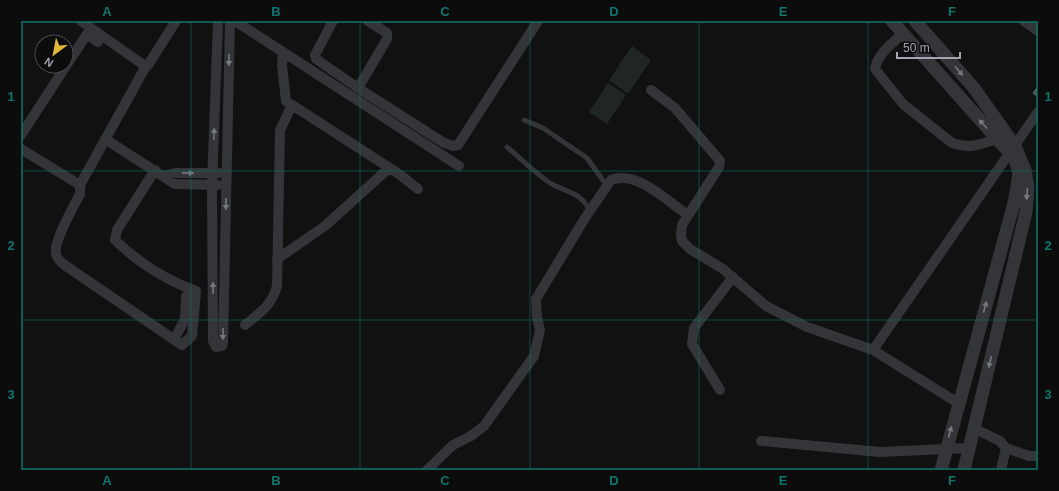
<svg xmlns="http://www.w3.org/2000/svg" width="1059" height="491" font-family="Helvetica,sans-serif">
	<style>
		.pitch { fill: #202621 }
		.building { fill: #515258; stroke: #5e5f66 }
		.lines { fill: none; stroke-linecap: round; stroke-linejoin: round }
		.service { stroke: #343539; stroke-width: 5 }
		.minor { stroke: #343539; stroke-width: 10 }
		.tertiary { stroke: #343539; stroke-width: 13 }
		.oneway { fill: #777982 }
		.grid { fill: none; stroke: #0f766e; stroke-width: 1; stroke-opacity: 0.55 }
		.neatline { fill: none; stroke: #0f766e; stroke-width: 1.5 }
		.grid-label { font-size: 13px; text-anchor: middle; font-weight: bold; fill: #0f766e }
	</style>
	<rect width="100%" height="100%" fill="#111112"/>
	<path class="pitch" d="M 632,46 L 651,60 L 628,94 L 609,80 Z
		M 608,83 L 626,95 L 607,124 L 589,112 Z"/>
	<path class="building" d="M 1038,86 L 1038,97 L 1033,93 Z"/>
	<g class="lines">
		<path class="service" d="M 524,120 L 543,128 L 587,158 L 607,186
			M 507,147 C 520,158 533,171 547,181 C 564,193 580,190 590,211"/>
		<path class="minor" d="M 81,21 L 145,66 L 148,65 L 176,21
			M 218,21 L 212,185 L 213,341 L 216,347 L 222,346 L 223,343 L 230,21
			M 235,21 L 459,166
			M 333,21 L 315,55 L 316,59 L 358,88 L 444,143 L 453,146 L 458,145 L 538,21
			M 1024,21 L 1038,31
			M 903,33 C 892,44 878,53 875,69 L 903,104 L 952,143 C 970,149 979,145 996,139
			M 283,53 L 282,65 L 286,101 L 399,174 L 418,189
			M 66,66 L 87,34 L 98,42
			M 146,66 L 80,185 L 80,194 C 74,206 53,242 56,254 C 57,260 62,263 66,266 L 182,345 L 192,336 L 196,291 C 165,280 139,263 115,240 L 117,230 L 155,170
			M 358,88 L 387,39 L 387,33 L 368,21
			M 651,90 L 675,108 L 720,161 L 719,167 L 682,225 L 681,235 L 682,241 L 690,249 L 723,269 L 766,306 L 807,327 L 873,350 L 1038,112
			M 21,135 L 66,66
			M 105,139 L 175,184 L 218,185
			M 21,149 L 80,185
			M 163,176 L 175,173 L 219,173
			M 277,259 L 325,226 L 389,168
			M 245,325 C 260,313 272,305 277,286 L 280,130 L 292,105
			M 174,340 L 185,319 L 186,296
			M 873,350 L 958,403
			M 720,390 L 692,344 L 694,328 L 733,277
			M 973,428 L 1000,441 L 1006,448 L 1029,456 L 1038,456
			M 761,441 L 880,452 L 969,448
			M 427,470 L 453,445 L 471,436 L 484,426 L 534,356 L 540,330 L 537,317 L 536,299 L 585,218 L 611,180 C 637,170 667,201 688,215
			M 1001,470 L 1006,448"/>
		<path class="tertiary" d="M 892,21 L 1015,159 L 1019,174 L 1014,203 L 941,470
			M 915,21 L 974,88 L 1015,146 L 1025,170 L 1028,187 L 1026,212 L 964,470"/>
	</g>
	<defs><path id="oneway-solid" d="M-6-.8H1V-3.2L6.5 0L1 3.2V.8H-6Z"/></defs>
	<g class="oneway">
		<use href="#oneway-solid" transform="translate(229 60) rotate(91)"/>
		<use href="#oneway-solid" transform="translate(959 71) rotate(49)"/>
		<use href="#oneway-solid" transform="translate(983 124) rotate(-132)"/>
		<use href="#oneway-solid" transform="translate(214 134) rotate(-88)"/>
		<use href="#oneway-solid" transform="translate(188 173) rotate(1)"/>
		<use href="#oneway-solid" transform="translate(1027 194) rotate(95)"/>
		<use href="#oneway-solid" transform="translate(226 204) rotate(91)"/>
		<use href="#oneway-solid" transform="translate(213 288) rotate(-90)"/>
		<use href="#oneway-solid" transform="translate(985 307) rotate(-75)"/>
		<use href="#oneway-solid" transform="translate(223 334) rotate(91)"/>
		<use href="#oneway-solid" transform="translate(990 362) rotate(104)"/>
		<use href="#oneway-solid" transform="translate(950 432) rotate(-75)"/>
	</g>
	<path class="grid" d="M 191,21 L 191,470M 360,21 L 360,470M 530,21 L 530,470M 699,21 L 699,470M 868,21 L 868,470M 21,171 L 1038,171M 21,320 L 1038,320"/>
	<rect width="1059" height="491" fill="none" stroke="#0c0c0d" stroke-width="44"/>
	<g transform="translate(54 54) rotate(212)"><circle r="19" fill="#0c0c0d" stroke="#484a4f"/>
	<path d="M0-3L7 15L0 10L-7 15Z" fill="#e2b839"/>
	<text y="-6" font-size="11" font-weight="bold" text-anchor="middle" fill="#a3a6b2">N</text>
	</g>
	<path d="M897 52v6h63v-6" fill="none" stroke="#a3a6b2" stroke-width="2"/>
	<text x="903" y="52" font-size="12" fill="#a3a6b2" stroke="#0c0c0d" stroke-width="3" paint-order="stroke">50 m</text>
	<rect x="22" y="22" width="1015" height="447" class="neatline"/>
	<g class="grid-label">
		<text x="107" y="16">A</text>
		<text x="276" y="16">B</text>
		<text x="445" y="16">C</text>
		<text x="614" y="16">D</text>
		<text x="783" y="16">E</text>
		<text x="952" y="16">F</text>
		<text x="11" y="101">1</text>
		<text x="1048" y="101">1</text>
		<text x="11" y="250">2</text>
		<text x="1048" y="250">2</text>
		<text x="11" y="399">3</text>
		<text x="1048" y="399">3</text>
		<text x="107" y="485">A</text>
		<text x="276" y="485">B</text>
		<text x="445" y="485">C</text>
		<text x="614" y="485">D</text>
		<text x="783" y="485">E</text>
		<text x="952" y="485">F</text>
	</g>
</svg>
